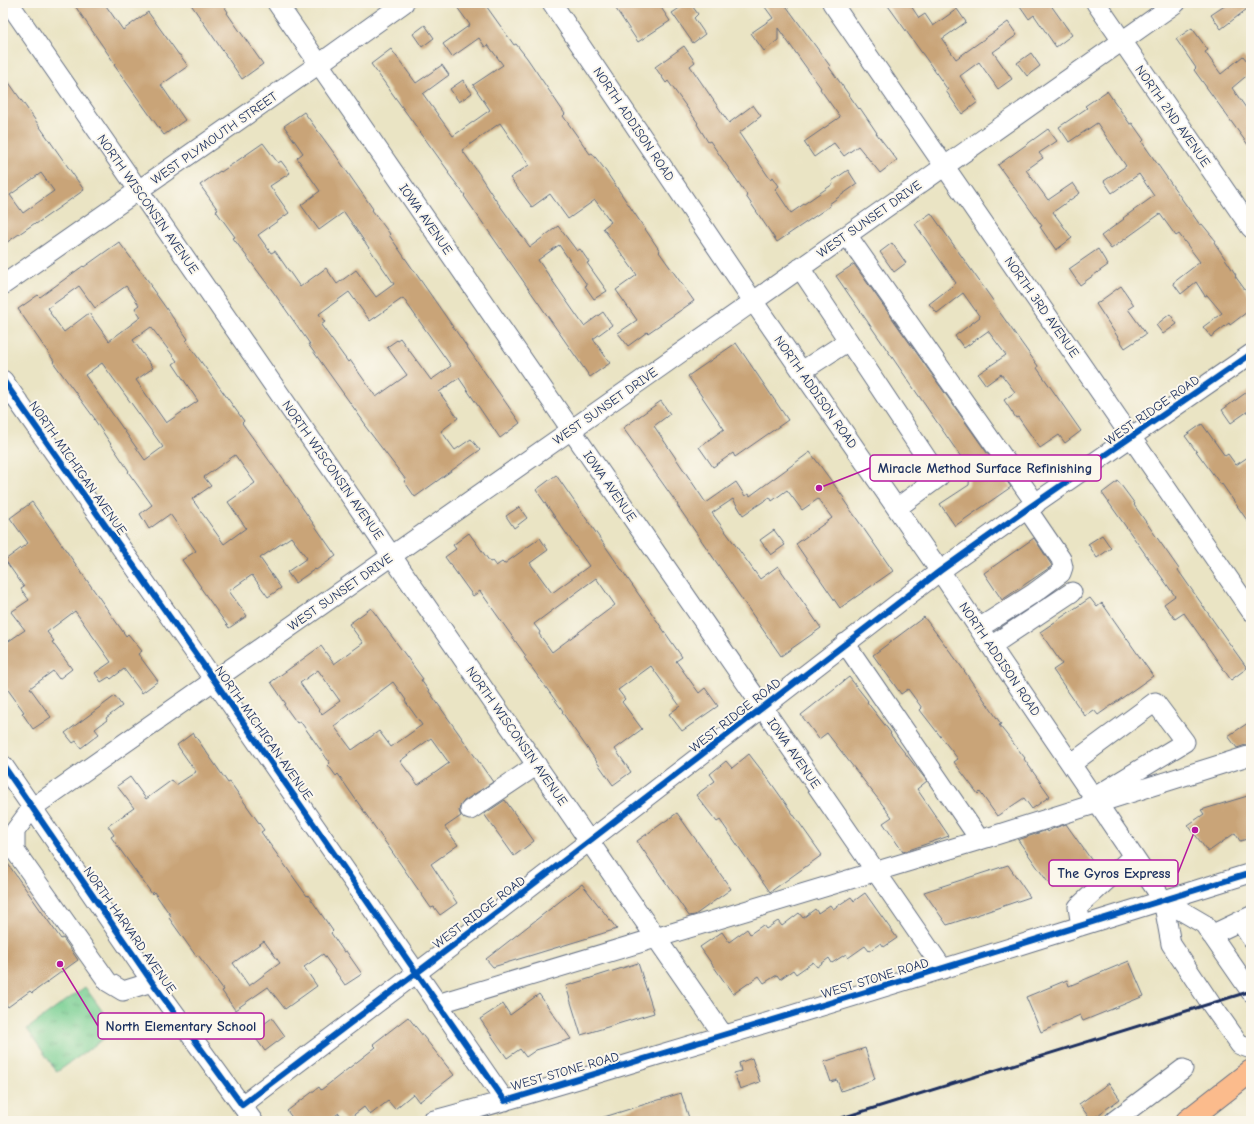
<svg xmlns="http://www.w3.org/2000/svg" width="1254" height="1124" font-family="'Comic Neue',sans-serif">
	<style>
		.park { fill: url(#park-tufts); stroke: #4c8079 }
		.building { fill: #c9a478; fill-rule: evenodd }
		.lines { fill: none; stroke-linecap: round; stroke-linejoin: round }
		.minor-casing { stroke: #636e82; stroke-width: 21 }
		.major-casing { stroke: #636e82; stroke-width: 24 }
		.minor { stroke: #fff; stroke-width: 19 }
		.major { stroke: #fbbb8c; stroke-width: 22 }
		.rail { stroke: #1b2f5e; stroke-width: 3 }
		.cycleway-casing { stroke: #fbf7ec; stroke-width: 8 }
		.cycleway { stroke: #0057b8; stroke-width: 6 }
		.labels { text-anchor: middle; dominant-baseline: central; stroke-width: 4; stroke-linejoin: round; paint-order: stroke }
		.street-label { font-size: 13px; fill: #1b2f5e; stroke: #fbf7ec }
		.leader { fill: none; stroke: #b5179e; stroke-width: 1.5 }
		.callout-dot { fill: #b5179e; stroke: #fbf7ec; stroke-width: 1.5 }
		.callout { fill: #fbf7ec; stroke: #b5179e; stroke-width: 1.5 }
		.callout-label { font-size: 14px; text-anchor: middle; font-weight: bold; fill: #1b2f5e }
	</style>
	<defs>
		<pattern id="park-tufts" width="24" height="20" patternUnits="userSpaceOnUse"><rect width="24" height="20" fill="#7cd094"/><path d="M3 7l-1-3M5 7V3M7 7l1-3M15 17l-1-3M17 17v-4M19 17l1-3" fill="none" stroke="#65a97c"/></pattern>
	</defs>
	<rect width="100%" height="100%" fill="#fbf7ec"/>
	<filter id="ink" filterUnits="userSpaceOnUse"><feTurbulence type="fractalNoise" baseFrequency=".025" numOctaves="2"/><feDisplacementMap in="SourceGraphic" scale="8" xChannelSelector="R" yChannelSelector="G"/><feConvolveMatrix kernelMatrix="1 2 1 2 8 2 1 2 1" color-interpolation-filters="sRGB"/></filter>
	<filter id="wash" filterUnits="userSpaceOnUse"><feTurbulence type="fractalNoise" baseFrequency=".012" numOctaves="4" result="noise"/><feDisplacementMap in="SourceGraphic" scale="16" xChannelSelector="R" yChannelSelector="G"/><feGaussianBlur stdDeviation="0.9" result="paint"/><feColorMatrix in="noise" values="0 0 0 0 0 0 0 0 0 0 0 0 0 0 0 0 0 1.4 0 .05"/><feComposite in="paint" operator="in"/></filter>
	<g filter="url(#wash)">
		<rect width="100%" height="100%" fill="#eae4c4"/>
		<path class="park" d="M 85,987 L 116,1030 L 57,1072 L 27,1029 Z"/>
		<g id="blocks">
			<path class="building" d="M 73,3 L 104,3 L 123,30 L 148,12 L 179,55 L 180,55 L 188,66 L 161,85 L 185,120 L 164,135 L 114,65 L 115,64 Z
				M 190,3 L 222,3 L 228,12 L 227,13 L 263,64 L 242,79 Z
				M 454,3 L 484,3 L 514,45 L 516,44 L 527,58 L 565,114 L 563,116 L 590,154 L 592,153 L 603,167 L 660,251 L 659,252 L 694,301 L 648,333 L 647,332 L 628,346 L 618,333 L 637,320 L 616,290 L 637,275 L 603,228 L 611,222 L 595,200 L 568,219 L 550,194 L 532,207 L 510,178 L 529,165 L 500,123 L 462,150 L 480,175 L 480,176 L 495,199 L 530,247 L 558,226 L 577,251 L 580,249 L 589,262 L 587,263 L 607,291 L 594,299 L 585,286 L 587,285 L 559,245 L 538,260 L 584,326 L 603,312 L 612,325 L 593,339 L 610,363 L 590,377 L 464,196 L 465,195 L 448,173 L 449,172 L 371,64 L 391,49 L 416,83 L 442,65 L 449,75 L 423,94 L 453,136 L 490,110 L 473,85 L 503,65 L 488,45 L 485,47 L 479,38 L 452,57 L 443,44 L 470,25 Z
				M 612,3 L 658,3 L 670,21 L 638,42 Z
				M 687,3 L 690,3 L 698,14 L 694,18 L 705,34 L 693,43 L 672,13 Z
				M 762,3 L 784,3 L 830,66 L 829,67 L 859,109 L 860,108 L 877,133 L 876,133 L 897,160 L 880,173 L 858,146 L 844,156 L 834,143 L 814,157 L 804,142 L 840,117 L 820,89 L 821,88 L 778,28 L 778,40 L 764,51 L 751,33 L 773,18 Z
				M 886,3 L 909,3 L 919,18 L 925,14 L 933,26 L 957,9 L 966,22 L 942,39 L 956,59 L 1008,22 L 1017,35 L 993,52 L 1012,79 L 998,89 L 979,62 L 960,76 L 978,102 L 962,114 L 946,91 L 948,90 L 927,60 Z
				M 1018,3 L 1051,3 L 1050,4 L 1072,35 L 1056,47 L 1034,15 L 1029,19 Z
				M 1229,3 L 1251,3 L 1251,6 L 1221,29 L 1211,15 Z
				M 425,25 L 434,38 L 422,47 L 413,34 Z
				M 1192,28 L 1208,50 L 1205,52 L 1221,74 L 1243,56 L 1251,66 L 1251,72 L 1232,88 L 1251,115 L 1251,149 L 1194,70 L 1196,68 L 1176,39 Z
				M 684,46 L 695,62 L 690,66 L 729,123 L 753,105 L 761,116 L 739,133 L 770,179 L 773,177 L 779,186 L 775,189 L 791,213 L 833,184 L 832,181 L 848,170 L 857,184 L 829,204 L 830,206 L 777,242 L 746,196 L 747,195 L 710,141 L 708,142 L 697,124 L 698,123 L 668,81 L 666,83 L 655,67 Z
				M 1031,53 L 1040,66 L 1027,76 L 1017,63 Z
				M 3,74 L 84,190 L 36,224 L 35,223 L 3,245 ZM 41,173 L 54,191 L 23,213 L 10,195 Z
				M 463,80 L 472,93 L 459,102 L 450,89 Z
				M 1107,91 L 1130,124 L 1132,123 L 1144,140 L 1142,142 L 1200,225 L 1202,224 L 1216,241 L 1214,242 L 1236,275 L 1235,276 L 1251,298 L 1251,309 L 1230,325 L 1229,323 L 1211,337 L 1203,327 L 1222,313 L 1207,295 L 1205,296 L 1196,282 L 1181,294 L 1173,283 L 1200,262 L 1179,234 L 1176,236 L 1160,214 L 1111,249 L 1101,236 L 1124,219 L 1123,218 L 1154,196 L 1139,174 L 1112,193 L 1104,181 L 1126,166 L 1097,123 L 1069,142 L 1059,127 L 1087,108 L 1085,106 Z
				M 304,112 L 334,153 L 373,209 L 372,210 L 390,234 L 389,235 L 520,423 L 500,438 L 459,378 L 439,392 L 458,418 L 441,431 L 455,450 L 471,439 L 480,450 L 415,497 L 404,481 L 406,480 L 365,426 L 366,425 L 308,344 L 310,344 L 274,293 L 233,238 L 235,237 L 216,211 L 218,210 L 200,185 L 220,171 L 221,172 L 263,143 L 278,163 L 281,161 L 290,173 L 270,186 L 289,213 L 258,235 L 271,253 L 275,251 L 300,287 L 326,268 L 337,284 L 356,270 L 376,297 L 394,284 L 344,212 L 319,230 L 301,205 L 320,191 L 297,158 L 303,153 L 284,126 ZM 349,292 L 370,321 L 403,298 L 451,366 L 431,380 L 400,338 L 387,347 L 407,375 L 376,397 L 350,360 L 348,362 L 321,325 L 325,322 L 319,314 Z
				M 1048,129 L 1057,141 L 1039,153 L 1043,158 L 1026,170 L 1048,200 L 1073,183 L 1080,193 L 1053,212 L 1072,238 L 1056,250 L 1040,227 L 1042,226 L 998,165 Z
				M 931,213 L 994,302 L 993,303 L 1038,366 L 1037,368 L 1081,431 L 1065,443 L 1059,435 L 1040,448 L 1018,417 L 1016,418 L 1004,400 L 1015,392 L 1001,374 L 986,385 L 978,374 L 1006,355 L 988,331 L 964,348 L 955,336 L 980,317 L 963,293 L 937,313 L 929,304 L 956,283 L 915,224 Z
				M 119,242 L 152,286 L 151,287 L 188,339 L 186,341 L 244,421 L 242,423 L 302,506 L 301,506 L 336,556 L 316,570 L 315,569 L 295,583 L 287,572 L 307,558 L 291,537 L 260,558 L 281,588 L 268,597 L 252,575 L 229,591 L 247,616 L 229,628 L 200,587 L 201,587 L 182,560 L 196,551 L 170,514 L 149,529 L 140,514 L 152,505 L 128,472 L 129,471 L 94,419 L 95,419 L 53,362 L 54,361 L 18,309 L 38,295 L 40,297 L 83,266 L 84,267 ZM 79,286 L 95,308 L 126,286 L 139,305 L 135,308 L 141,317 L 109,341 L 89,313 L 64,332 L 50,313 L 51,312 L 48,308 ZM 151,327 L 177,361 L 173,364 L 198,401 L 166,423 L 136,380 L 153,368 L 133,340 ZM 102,363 L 163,447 L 145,460 L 85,375 ZM 235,455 L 255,483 L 228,502 L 246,528 L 224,544 L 192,499 L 211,486 L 204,477 Z
				M 892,243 L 906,263 L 894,272 L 880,252 Z
				M 1098,249 L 1108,265 L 1080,285 L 1069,269 Z
				M 854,264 L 1011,487 L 955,526 L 940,504 L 969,485 L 970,470 L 836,276 Z
				M 1121,286 L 1134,305 L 1128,309 L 1146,334 L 1125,348 L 1096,304 Z
				M 1170,314 L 1177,324 L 1163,334 L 1156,325 Z
				M 736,343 L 788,420 L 735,457 L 733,453 L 713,467 L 699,447 L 724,429 L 688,376 Z
				M 1251,389 L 1251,409 L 1231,423 L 1222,410 Z
				M 661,401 L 670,414 L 654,426 L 706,503 L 736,482 L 745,496 L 749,494 L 750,496 L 810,452 L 844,498 L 843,499 L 893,571 L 840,608 L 796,544 L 832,518 L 818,499 L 802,510 L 787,490 L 772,501 L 770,497 L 743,515 L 733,499 L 712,513 L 760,579 L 778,566 L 821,628 L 781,656 L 677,505 L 678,505 L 661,481 L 623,428 Z
				M 1202,424 L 1225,456 L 1228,454 L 1236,465 L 1251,455 L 1251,526 L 1222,484 L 1221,485 L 1185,436 Z
				M 556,475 L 682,657 L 676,661 L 699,693 L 705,688 L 718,706 L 682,731 L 669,714 L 680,706 L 651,666 L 618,690 L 625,699 L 622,702 L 642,729 L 615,749 L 631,772 L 613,785 L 562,712 L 563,711 L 524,657 L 526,656 L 480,591 L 473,596 L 445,557 L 456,549 L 453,545 L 469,533 L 490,562 L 492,561 L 496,566 L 502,562 L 504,564 L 540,538 L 548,550 L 530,563 L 552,593 L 589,566 L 536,490 ZM 596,578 L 615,605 L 552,652 L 539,634 L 540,632 L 534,624 Z
				M 1118,481 L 1135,504 L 1134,505 L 1179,569 L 1178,570 L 1224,636 L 1247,668 L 1231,680 L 1184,613 L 1175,619 L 1164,604 L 1175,596 L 1102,493 Z
				M 32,502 L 126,636 L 128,634 L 142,651 L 138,654 L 158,681 L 142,693 L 124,669 L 111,679 L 109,677 L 101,682 L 95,673 L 111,662 L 75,611 L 47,632 L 54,641 L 52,642 L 72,669 L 59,679 L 53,671 L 30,688 L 51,717 L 33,729 L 22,713 L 24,712 L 3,683 L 3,645 L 25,630 L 11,612 L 29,600 L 21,589 L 24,587 L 5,560 L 28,543 L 10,518 Z
				M 519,507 L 527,518 L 514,528 L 506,516 Z
				M 774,530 L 785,545 L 771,555 L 760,540 Z
				M 1102,535 L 1111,548 L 1097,558 L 1088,544 Z
				M 1034,538 L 1051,564 L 1052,566 L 1002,600 L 984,573 Z
				M 1090,598 L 1097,607 L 1102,603 L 1153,676 L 1098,715 L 1094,710 L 1085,716 L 1053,670 L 1062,664 L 1040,632 Z
				M 371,608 L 423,679 L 421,680 L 493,782 L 464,801 L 460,806 L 459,811 L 461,816 L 445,827 L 458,845 L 431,864 L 457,903 L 440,915 L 434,907 L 431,908 L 338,774 L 336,776 L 328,765 L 330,763 L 300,721 L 297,723 L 284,705 L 286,704 L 271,682 L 321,646 L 334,664 L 363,643 L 349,624 ZM 318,670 L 340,701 L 322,714 L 300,683 ZM 393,682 L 406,700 L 405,701 L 422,725 L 391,747 L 379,731 L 352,750 L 334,726 ZM 431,738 L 449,763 L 418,785 L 400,761 Z
				M 924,617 L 958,662 L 1001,724 L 999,725 L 1025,758 L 1024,759 L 1050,796 L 1032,809 L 1024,798 L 997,816 L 980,792 L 978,794 L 954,762 L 958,759 L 920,710 L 922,708 L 908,689 L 901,694 L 873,655 Z
				M 849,677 L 868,701 L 867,702 L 891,733 L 890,734 L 927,781 L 917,789 L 949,836 L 903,852 L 883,823 L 892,817 L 827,733 L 819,739 L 801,715 Z
				M 115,696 L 122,706 L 106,718 L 107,720 L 95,729 L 99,734 L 81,748 L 76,741 L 73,743 L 65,733 Z
				M 1251,721 L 1251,743 L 1237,748 L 1228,736 Z
				M 193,733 L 228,783 L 230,782 L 264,830 L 261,832 L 307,896 L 308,895 L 333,931 L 331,933 L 344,952 L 346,951 L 362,974 L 345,985 L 323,954 L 304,967 L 317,986 L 285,1009 L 268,987 L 235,1010 L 222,991 L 224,990 L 198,955 L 196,956 L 169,918 L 171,916 L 154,892 L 152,894 L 111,837 L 114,835 L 108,826 L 134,808 L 117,786 L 130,777 L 146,799 L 172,780 L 176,785 L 196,772 L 177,745 ZM 264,941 L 280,963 L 249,986 L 233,963 Z
				M 749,754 L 769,780 L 822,855 L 770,892 L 720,820 L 717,822 L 696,795 L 715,781 L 710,774 L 726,761 L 732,768 Z
				M 1251,795 L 1251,838 L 1240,841 L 1235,833 L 1208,852 L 1188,825 L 1204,814 L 1201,810 Z
				M 505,800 L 534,841 L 514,856 L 484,814 Z
				M 677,813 L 731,889 L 695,915 L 689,916 L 637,841 Z
				M 1066,824 L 1097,868 L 1079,881 L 1076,877 L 1067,884 L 1064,879 L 1052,888 L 1018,840 L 1047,830 L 1048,832 L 1052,829 Z
				M 3,857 L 61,939 L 63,938 L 78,960 L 32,993 L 30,991 L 8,1007 L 3,1000 Z
				M 1008,865 L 1030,897 L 947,925 L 924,892 Z
				M 582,884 L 617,929 L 493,967 L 486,959 Z
				M 865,893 L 897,938 L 884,947 L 881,943 L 869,951 L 865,946 L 848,958 L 846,954 L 832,963 L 829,958 L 817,967 L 813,962 L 796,974 L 793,970 L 780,979 L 777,975 L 764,983 L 759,976 L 733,994 L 700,947 L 722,932 L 729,942 L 747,929 L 750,934 L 763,925 L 766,929 L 778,921 L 782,926 L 799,913 L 803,918 L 815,909 L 818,913 L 830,905 L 833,909 L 851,897 L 854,901 Z
				M 1129,961 L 1144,996 L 1083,1021 L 1080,1015 L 1041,1032 L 1026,997 L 1067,980 L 1069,986 Z
				M 638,963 L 654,1013 L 581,1035 L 566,986 Z
				M 539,994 L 571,1039 L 536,1050 L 526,1057 L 520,1049 L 507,1058 L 480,1019 L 503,1004 L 510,1015 Z
				M 408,1017 L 454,1075 L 419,1102 L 413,1094 L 395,1109 L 388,1101 L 370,1115 L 364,1107 L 346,1121 L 339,1113 L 328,1121 L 295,1121 L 287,1111 L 319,1087 L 321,1090 L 376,1047 L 373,1044 Z
				M 272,1018 L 285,1036 L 265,1051 L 252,1033 Z
				M 865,1048 L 875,1079 L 841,1091 L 837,1080 L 831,1082 L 824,1062 Z
				M 752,1058 L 760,1082 L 740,1089 L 734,1073 L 741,1071 L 739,1063 Z
				M 1109,1083 L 1120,1099 L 1091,1120 L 1079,1104 Z
				M 681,1093 L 690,1121 L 602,1121 L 601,1118 Z"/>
		</g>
	</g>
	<g filter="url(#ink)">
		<use href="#blocks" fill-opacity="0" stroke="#636e82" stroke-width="1"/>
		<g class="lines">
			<g class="minor-casing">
				<path id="minor" d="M 9,3 L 724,1036
					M 277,3 L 943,969
					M 552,3 L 753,301 L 940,571 L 1163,900 L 1171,944 L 1211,1004 L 1240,1045 L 1251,1049
					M 832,3 L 1251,611
					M 1096,3 L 1251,228
					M 847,235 L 1036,504
					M 800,268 L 939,477 L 897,508
					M 3,285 L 319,64 L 404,3
					M 802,371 L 848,341
					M 3,380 L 214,680 L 505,1101
					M 979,628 L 1034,593 L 1061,573 L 1063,567 L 1061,559 L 1027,509
					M 845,643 L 980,840
					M 991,646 L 1072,592
					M 1071,764 L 1155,702 L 1185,742 L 1096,796
					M 3,765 L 152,982 L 253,1121
					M 470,810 L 537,765
					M 1163,900 L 1204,924 L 1251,992
					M 1240,921 L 1251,938
					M 1081,926 L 1078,907 L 1133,856
					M 1211,935 L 1251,916
					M 152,982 L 123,991 L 108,982 L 15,851 L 15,831 L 32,808 L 571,430 L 1176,3
					M 437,1004 L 980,840 L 1251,755
					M 242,1105 L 501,909 L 940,571 L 1027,509 L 1251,354
					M 431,1121 C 507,1101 583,1078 658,1055 C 857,997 1054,934 1251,873
					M 1114,1121 L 1183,1069"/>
			</g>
			<g class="major-casing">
				<path id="major" d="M 1187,1121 L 1251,1071"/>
			</g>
			<use href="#minor" class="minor"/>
			<use href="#major" class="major"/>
			<path class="rail" d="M 832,1121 L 1251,991"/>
			<g class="cycleway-casing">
				<path id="cycleway" d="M 3,380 L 214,680 L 505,1101 C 754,1027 1003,950 1251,873
					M 3,765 L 152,982 L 242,1105 L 501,909 L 940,571 L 1027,509 L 1251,354"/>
			</g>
			<use href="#cycleway" class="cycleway"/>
		</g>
	</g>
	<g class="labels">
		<g class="street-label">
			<text transform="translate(1173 116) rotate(55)">NORTH 2ND AVENUE</text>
			<text transform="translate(634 124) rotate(56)">NORTH ADDISON ROAD</text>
			<text transform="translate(214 138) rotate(-35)">WEST PLYMOUTH STREET</text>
			<text transform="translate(148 204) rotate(55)">NORTH WISCONSIN AVENUE</text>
			<text transform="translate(426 219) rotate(55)">IOWA AVENUE</text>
			<text transform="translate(869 219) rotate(-35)">WEST SUNSET DRIVE</text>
			<text transform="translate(1042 307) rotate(55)">NORTH 3RD AVENUE</text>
			<text transform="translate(816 392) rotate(55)">NORTH ADDISON ROAD</text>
			<text transform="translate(605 406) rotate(-35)">WEST SUNSET DRIVE</text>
			<text transform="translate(1152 410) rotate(-35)">WEST RIDGE ROAD</text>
			<text transform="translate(78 468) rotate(55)">NORTH MICHIGAN AVENUE</text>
			<text transform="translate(333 470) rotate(55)">NORTH WISCONSIN AVENUE</text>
			<text transform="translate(610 486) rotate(55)">IOWA AVENUE</text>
			<text transform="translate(340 592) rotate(-35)">WEST SUNSET DRIVE</text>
			<text transform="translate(1000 659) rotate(56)">NORTH ADDISON ROAD</text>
			<text transform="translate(735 715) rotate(-38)">WEST RIDGE ROAD</text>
			<text transform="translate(264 733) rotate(55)">NORTH MICHIGAN AVENUE</text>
			<text transform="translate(517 736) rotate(55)">NORTH WISCONSIN AVENUE</text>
			<text transform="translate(794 753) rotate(55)">IOWA AVENUE</text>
			<text transform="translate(479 912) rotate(-37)">WEST RIDGE ROAD</text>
			<text transform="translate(130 930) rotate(55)">NORTH HARVARD AVENUE</text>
			<text transform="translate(875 978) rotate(-17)">WEST STONE ROAD</text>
			<text transform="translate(565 1071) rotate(-16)">WEST STONE ROAD</text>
		</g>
	</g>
	<path class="leader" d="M819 488L870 468M1195 830L1178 873M60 964L98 1026"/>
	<g class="callout-dot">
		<circle cx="819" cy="488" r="4"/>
		<circle cx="1195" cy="830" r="4"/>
		<circle cx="60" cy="964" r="4"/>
	</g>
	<g class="callout">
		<rect x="870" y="455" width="231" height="26" rx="4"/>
		<rect x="1049" y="860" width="129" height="26" rx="4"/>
		<rect x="98" y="1013" width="166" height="26" rx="4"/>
	</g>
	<g class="callout-label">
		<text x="985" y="473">Miracle Method Surface Refinishing</text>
		<text x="1114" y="878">The Gyros Express</text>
		<text x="181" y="1031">North Elementary School</text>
	</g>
	<rect width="1254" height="1124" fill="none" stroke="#fbf7ec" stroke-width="16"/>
</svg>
